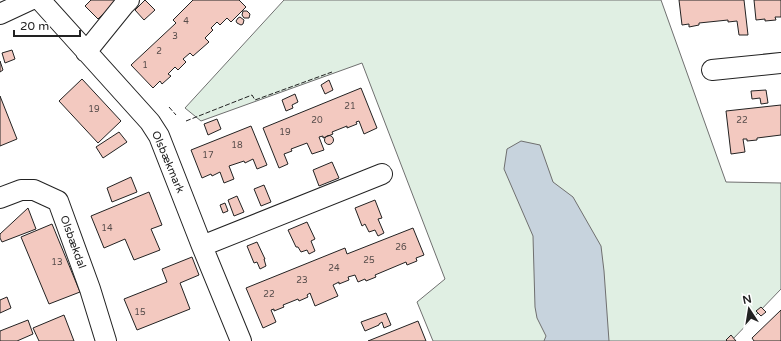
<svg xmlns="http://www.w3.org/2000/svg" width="781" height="341" font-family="'Varela Round',sans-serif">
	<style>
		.green { fill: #e0efe3; stroke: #6f6f6f }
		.water { fill: #c7d3dd; stroke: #6f6f6f }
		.building { fill: #f3c9c0; stroke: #222 }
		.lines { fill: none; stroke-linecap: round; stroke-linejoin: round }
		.minor-casing { stroke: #222; stroke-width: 22 }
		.minor { stroke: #fff; stroke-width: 20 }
		.fence { stroke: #222; stroke-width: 1; stroke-dasharray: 5 2; stroke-linecap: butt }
		.labels { text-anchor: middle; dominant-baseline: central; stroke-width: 3; stroke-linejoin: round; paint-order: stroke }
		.number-label { font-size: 9px; fill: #564c4a }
		.street-label { font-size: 11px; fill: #222; stroke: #fff }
	</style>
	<rect width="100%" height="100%" fill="#fff"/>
	<path class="green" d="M 284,0 L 661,0 L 726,182 L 781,183 L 781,289 L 731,341 L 433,341 L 417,302 L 445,279 L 362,63 L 201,121 L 185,108 Z"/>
	<path class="water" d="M 521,141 L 540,145 L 553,182 L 573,197 L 601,246 L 604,271 L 609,341 L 544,341 L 546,336 L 537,318 L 535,307 L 533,236 L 504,169 L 507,149 Z"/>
	<path class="building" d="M 91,0 L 118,0 L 98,19 L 85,6 Z
		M 145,0 L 155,10 L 144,20 L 135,10 Z
		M 193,0 L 239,0 L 246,7 L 231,22 L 227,18 L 220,25 L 217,22 L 211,28 L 213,30 L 205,38 L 209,42 L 193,56 L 190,53 L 183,59 L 186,62 L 178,70 L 175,67 L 168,74 L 171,76 L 162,84 L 160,81 L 153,88 L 131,65 L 176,23 L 173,20 Z
		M 679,0 L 744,0 L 748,35 L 739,35 L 737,21 L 728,22 L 728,20 L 699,23 L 699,25 L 689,27 L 689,24 L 682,25 Z
		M 754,0 L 781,0 L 781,17 L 775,17 L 776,20 L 765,21 L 765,19 L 756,20 Z
		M 243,11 L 247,11 L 250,14 L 249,18 L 244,18 L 242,15 Z
		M 240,17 L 244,20 L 243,24 L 241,25 L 237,23 L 236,21 L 238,18 Z
		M 12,50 L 15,59 L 5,63 L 2,53 Z
		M 0,61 L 3,70 L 0,72 Z
		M 82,79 L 121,121 L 98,143 L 59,101 Z
		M 329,80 L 333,90 L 325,94 L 321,85 Z
		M 361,88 L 377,128 L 364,134 L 359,121 L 356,122 L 357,124 L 347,128 L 347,126 L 332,132 L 333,134 L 323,138 L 323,136 L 319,137 L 324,150 L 312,154 L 307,143 L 291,149 L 292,151 L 284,154 L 288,164 L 279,168 L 263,128 Z
		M 766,90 L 768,103 L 761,104 L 760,98 L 752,99 L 751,91 Z
		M 295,94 L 298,102 L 292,105 L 293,108 L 286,111 L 282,100 Z
		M 0,96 L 17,139 L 0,146 Z
		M 781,105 L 781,135 L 757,138 L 757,140 L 747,141 L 747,139 L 743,139 L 745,152 L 731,154 L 726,111 Z
		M 217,119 L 221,129 L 208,135 L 204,124 Z
		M 251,126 L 267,165 L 257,169 L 253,159 L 245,163 L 244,161 L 229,166 L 234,179 L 224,183 L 220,172 L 212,176 L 211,174 L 202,178 L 191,150 Z
		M 119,132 L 127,142 L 103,158 L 96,147 Z
		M324.5 140a4.5 4.5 0 1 1 9 0a4.5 4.5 0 1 1-9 0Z
		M 332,162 L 339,178 L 319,186 L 313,170 Z
		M 131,177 L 137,192 L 112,202 L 107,188 Z
		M 264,185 L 271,202 L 261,206 L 254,189 Z
		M 149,192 L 162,225 L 151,229 L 160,250 L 134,260 L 125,239 L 104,248 L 91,216 Z
		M 237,196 L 244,212 L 234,216 L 228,200 Z
		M 375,200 L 382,218 L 378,219 L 384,233 L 378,236 L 375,230 L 369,232 L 365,224 L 362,226 L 355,208 Z
		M 225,203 L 228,211 L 223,213 L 220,205 Z
		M 28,208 L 36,229 L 2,242 L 0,238 L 0,234 Z
		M 307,222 L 315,239 L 311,241 L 315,251 L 309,254 L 307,250 L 301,252 L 298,247 L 296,247 L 288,230 Z
		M 52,224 L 80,292 L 49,304 L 21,237 Z
		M 413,228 L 424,255 L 416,258 L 417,261 L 407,265 L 406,262 L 375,275 L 376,277 L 366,281 L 365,279 L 358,282 L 355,275 L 348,277 L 349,280 L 339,284 L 339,282 L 333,285 L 338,296 L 315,306 L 310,293 L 307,295 L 308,297 L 299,301 L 298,299 L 283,305 L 284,307 L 274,311 L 274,309 L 271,310 L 276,322 L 263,328 L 246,288 L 345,248 L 347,254 Z
		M 257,242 L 265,259 L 264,259 L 266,266 L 260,269 L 257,262 L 254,263 L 247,246 Z
		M 192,257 L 199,275 L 180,283 L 190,309 L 137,330 L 124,299 L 167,282 L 162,269 Z
		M 7,297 L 11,308 L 0,313 L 0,300 Z
		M 761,307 L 766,312 L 761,316 L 756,311 Z
		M 781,310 L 781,341 L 754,341 L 752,338 Z
		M 386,313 L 391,325 L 384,328 L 382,322 L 379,324 L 379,325 L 365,331 L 361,322 Z
		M 64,315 L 74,341 L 39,341 L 33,328 Z
		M 28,320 L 33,334 L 17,341 L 0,341 L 0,331 Z
		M 418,321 L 426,341 L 368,341 Z
		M 731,335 L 736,341 L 727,341 L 726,340 Z"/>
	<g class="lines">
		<g class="minor-casing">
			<path id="minor" d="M 40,0 L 150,122 L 159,136 L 202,246 L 241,341
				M 0,14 L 30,0
				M 86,52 L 124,5 L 129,0
				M 712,70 L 781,63
				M 0,198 L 21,190 L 34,190 L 58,201 L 90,289 L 106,341
				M 202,246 L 382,174"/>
		</g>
		<use href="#minor" class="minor"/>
		<path class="fence" d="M 169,107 L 176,115
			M 186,121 L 252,95 L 255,100 L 332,72"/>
	</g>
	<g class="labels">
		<g class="number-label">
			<text x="186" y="21">4</text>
			<text x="175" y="36">3</text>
			<text x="159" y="51">2</text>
			<text x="145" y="65">1</text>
			<text x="350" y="106">21</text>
			<text x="94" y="109">19</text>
			<text x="317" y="120">20</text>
			<text x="742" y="120">22</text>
			<text x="285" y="132">19</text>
			<text x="237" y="145">18</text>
			<text x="208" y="155">17</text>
			<text x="107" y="228">14</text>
			<text x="401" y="247">26</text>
			<text x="369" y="260">25</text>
			<text x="57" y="262">13</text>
			<text x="334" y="268">24</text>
			<text x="302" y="280">23</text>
			<text x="269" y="294">22</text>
			<text x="140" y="312">15</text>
		</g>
		<g class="street-label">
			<text transform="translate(168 162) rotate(67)">Olsbækmark</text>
			<text transform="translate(73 242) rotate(70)">Olsbækdal</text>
		</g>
	</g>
	<g transform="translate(749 309) rotate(348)" stroke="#ffffff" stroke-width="3" paint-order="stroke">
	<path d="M0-3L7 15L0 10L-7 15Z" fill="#222222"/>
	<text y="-6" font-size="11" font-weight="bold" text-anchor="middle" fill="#222222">N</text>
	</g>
	<path d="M14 30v6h66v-6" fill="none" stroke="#222222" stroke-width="2"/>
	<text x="20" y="30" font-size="12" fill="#222222" stroke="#ffffff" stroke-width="3" paint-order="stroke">20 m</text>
</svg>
